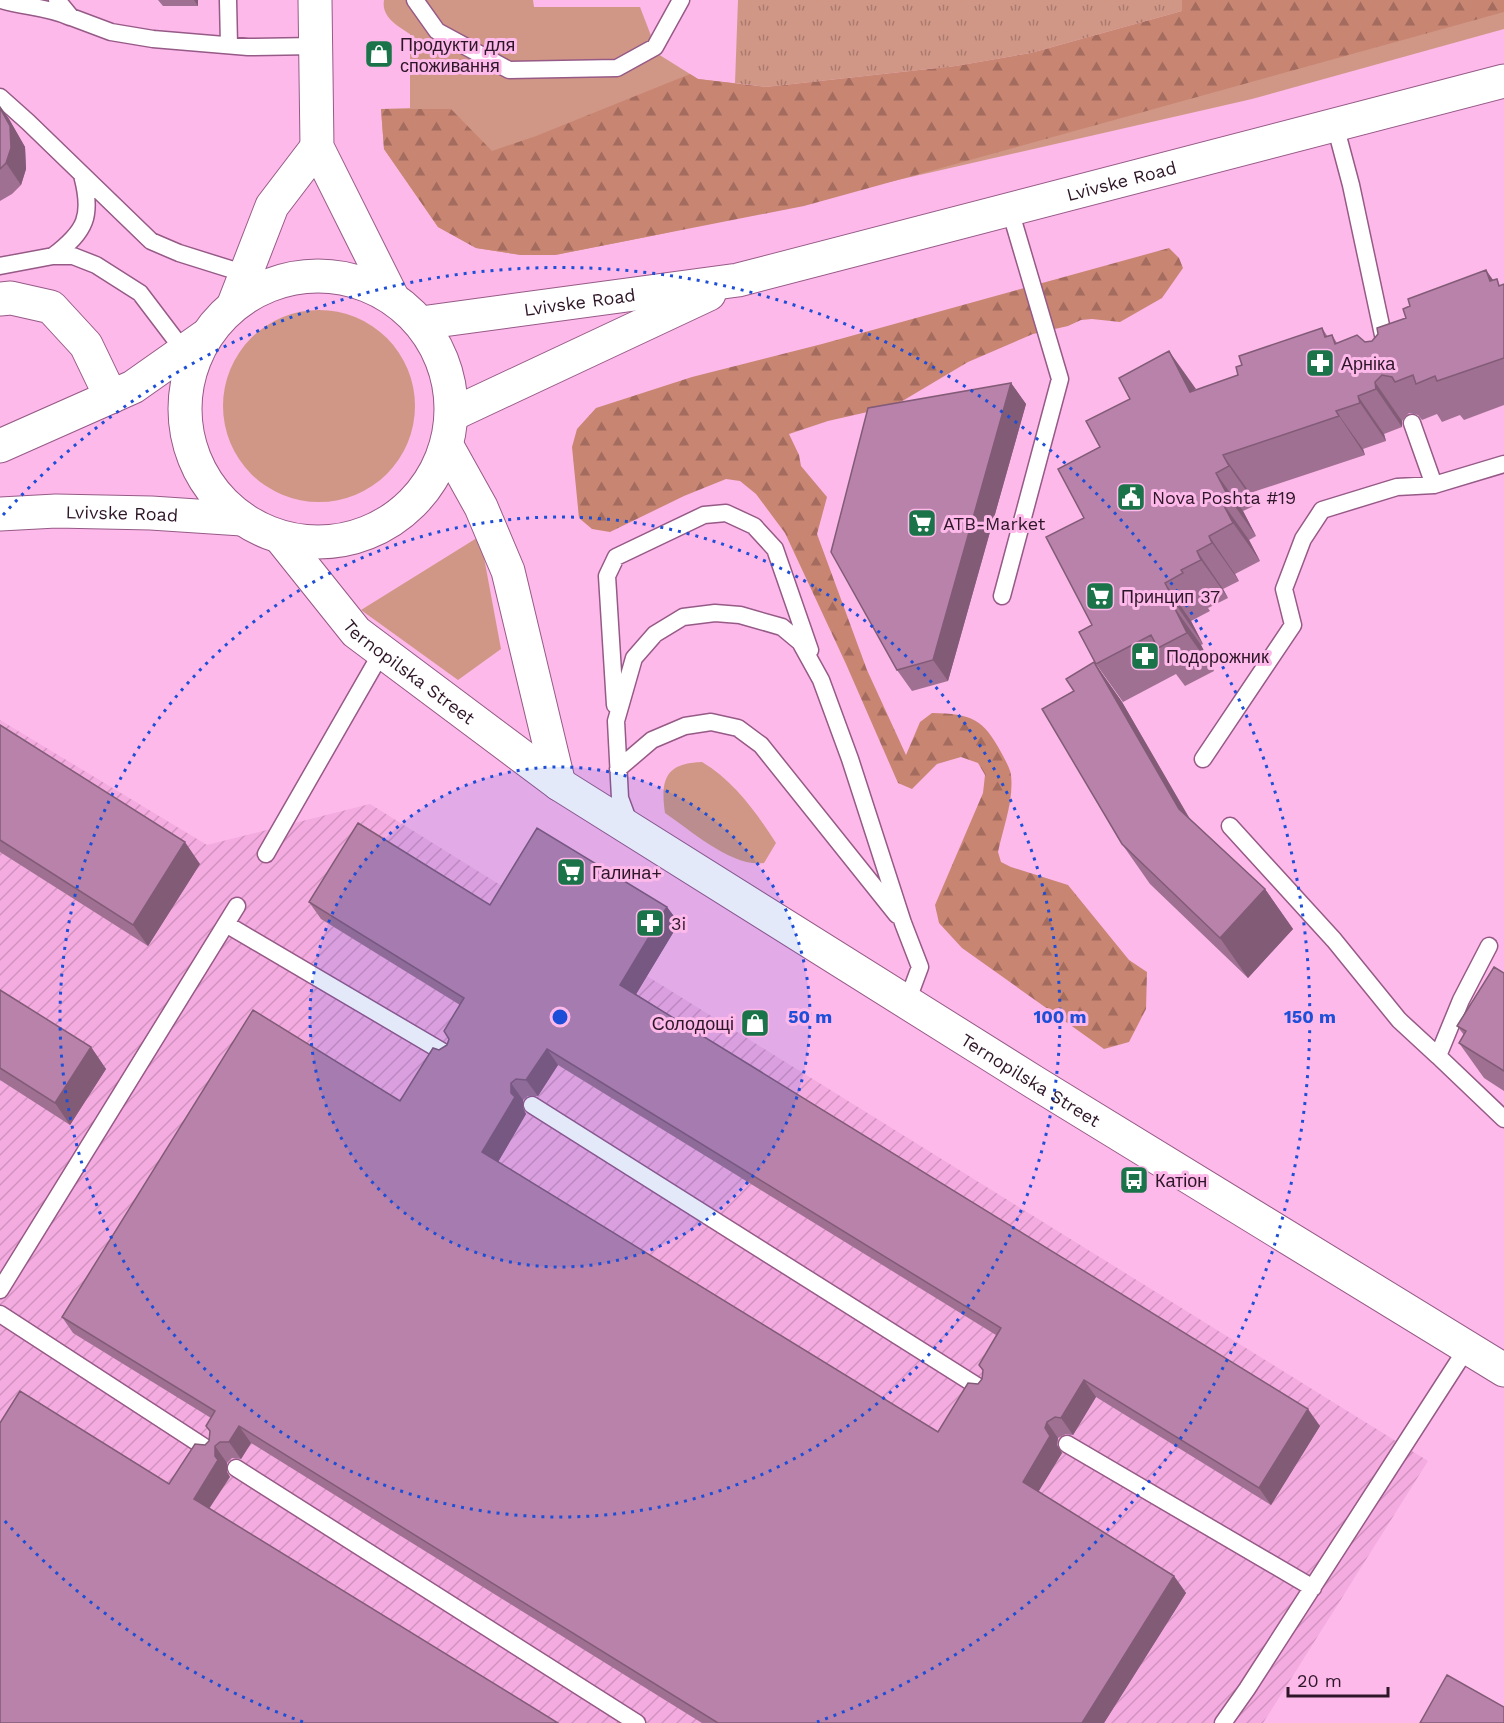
<svg xmlns="http://www.w3.org/2000/svg" width="1504" height="1723" font-family="'Work Sans',sans-serif">
	<style>
		.industrial { fill: url(#industrial-furrows) }
		.green { fill: #d19786 }
		.forest { fill: url(#forest-firs) }
		.park { fill: url(#park-tufts) }
		.lines { fill: none; stroke-linecap: round; stroke-linejoin: round }
		.service-casing { stroke: #965a87; stroke-width: 19 }
		.minor-casing { stroke: #965a87; stroke-width: 35 }
		.secondary-casing { stroke: #965a87; stroke-width: 35 }
		.primary-casing { stroke: #965a87; stroke-width: 35 }
		.service { stroke: #fff; stroke-width: 16 }
		.minor { stroke: #fff; stroke-width: 33 }
		.secondary { stroke: #fff; stroke-width: 33 }
		.primary { stroke: #fff; stroke-width: 33 }
		.wall { fill: #9f7092; fill-rule: evenodd }
		.shaded-wall { fill: #825b77 }
		.building { fill: #b982aa; stroke: #825b77; stroke-width: 1.5; fill-rule: evenodd }
		.ring { fill: none; stroke: #1d4ed8; stroke-width: 3; stroke-dasharray: 3 6 }
		.labels { text-anchor: middle; dominant-baseline: central; stroke-width: 6; stroke-linejoin: round; paint-order: stroke }
		.poi-label { font-size: 18px; fill: #2e1628; stroke: #fdb9ea; text-anchor: start }
		.street-label { font-size: 18px; fill: #2e1628; stroke: #fdb9ea }
		.centre { fill: #1d4ed8; stroke: #fdb9ea; stroke-width: 3 }
		.ring-label { font-size: 18px; text-anchor: middle; font-weight: bold; fill: #1d4ed8; stroke: #fdb9ea; stroke-width: 6; stroke-linejoin: round; paint-order: stroke }
	</style>
	<defs>
		<pattern id="industrial-furrows" width="10" height="10" patternUnits="userSpaceOnUse" patternTransform="scale(1.5)"><rect width="10" height="10" fill="#f4abe0"/><path d="M-1 1l2-2M0 10L10 0M9 11l2-2" fill="none" stroke="#d292c0"/></pattern>
		<pattern id="forest-firs" width="22" height="20" patternUnits="userSpaceOnUse" patternTransform="scale(1.5)"><rect width="22" height="20" fill="#c88572"/><path d="M5 1l3.5 6h-7zM16 11l3.5 6h-7z" fill="#a36c5e"/></pattern>
		<pattern id="park-tufts" width="24" height="20" patternUnits="userSpaceOnUse" patternTransform="scale(1.5)"><rect width="24" height="20" fill="#d19786"/><path d="M3 7l-1-3M5 7V3M7 7l1-3M15 17l-1-3M17 17v-4M19 17l1-3" fill="none" stroke="#aa7a6e"/></pattern>
	</defs>
	<rect width="100%" height="100%" fill="#fdb9ea"/>
	<path class="industrial" d="M 0,720 L 207,845 L 370,804 L 1428,1461 L 1263,1723 L 0,1723 Z"/>
	<path class="green" d="M 384,0 L 533,0 L 534,7 L 640,7 L 658,54 L 698,79 L 766,87 L 956,66 L 1031,53 L 1182,11 L 1182,0 L 1504,0 L 1504,29 L 1252,99 L 661,234 L 555,255 L 521,255 L 476,248 L 438,227 L 384,149 L 381,109 L 410,108 L 410,34 C 398,26 381,17 384,0 Z
		M223 406a96 96 0 1 1 192 0a96 96 0 1 1-192 0Z
		M 480,536 L 501,649 L 458,680 L 361,610 Z
		M 702,762 C 734,781 756,812 776,843 L 764,863 C 733,868 690,830 665,813 C 660,779 666,763 702,762 Z"/>
	<path class="forest" d="M 1182,0 L 1504,0 L 1504,12 L 804,206 L 555,255 L 521,255 L 476,248 L 438,227 L 384,149 L 381,109 L 451,109 L 492,151 L 536,136 L 690,74 L 698,79 L 766,87 L 956,66 L 1031,53 L 1182,11 Z
		M 1169,248 L 1179,258 L 1183,268 L 1162,298 L 1120,322 L 1092,319 L 1081,320 L 1068,326 L 1033,334 L 968,362 L 894,406 L 828,421 L 789,434 L 799,455 L 801,466 L 827,497 L 817,534 L 867,670 L 906,755 L 920,722 L 932,713 C 972,714 983,718 1002,754 C 1005,760 1010,768 1011,775 C 1014,800 1003,828 998,852 L 1001,862 L 1011,867 L 1068,885 L 1129,960 L 1147,972 L 1146,1009 L 1129,1042 L 1104,1049 L 962,948 L 939,923 L 935,905 L 983,793 L 985,775 L 978,763 L 961,757 L 937,764 L 912,789 L 898,783 L 846,664 L 785,533 L 756,494 L 740,481 L 726,479 L 684,496 L 610,532 L 592,529 L 579,518 L 572,447 L 577,429 L 596,408 L 692,377 L 822,344 Z"/>
	<path class="park" d="M 738,0 L 1182,0 L 1182,11 L 1031,53 L 956,66 L 766,87 L 735,83 Z"/>
	<g class="lines">
		<g class="service-casing">
			<path id="service" d="M 1,0 C 24,7 48,7 70,17
				M 57,0 L 71,17 L 111,32 L 153,39 L 248,47 L 315,46
				M 228,0 L 229,45
				M 415,0 L 437,31 L 509,70 L 617,68 L 655,47 L 681,0
				M 0,97 L 28,122 L 151,241 L 179,253 L 246,274
				M 1335,125 L 1351,185 L 1386,349
				M 53,256 C 86,231 93,216 82,175
				M 0,266 L 53,256 L 73,256 L 96,265 L 140,293 L 184,351
				M 1412,423 L 1434,485
				M 1002,596 L 1060,379 L 1010,210
				M 615,705 L 607,576 L 616,557 L 704,515 L 726,513 L 754,526 L 775,549 L 810,650
				M 1203,759 L 1293,625 L 1284,589 L 1303,539 L 1322,510 L 1397,487 L 1434,485 L 1504,464
				M 618,769 L 652,740 L 685,726 L 711,722 L 738,728 L 761,745 L 897,915
				M 630,825 L 620,798 L 616,721 L 634,658 L 655,634 L 683,617 L 715,613 L 740,615 L 782,627 L 800,642 L 821,680 L 850,759 L 903,923 L 920,967 L 907,1002
				M 1230,826 L 1334,940 L 1399,1020 L 1438,1056 L 1461,1000 L 1489,946
				M 266,854 L 383,650
				M 226,924 L 450,1056
				M 1438,1056 L 1504,1119
				M 532,1105 L 985,1391
				M 0,1290 L 237,906
				M 0,1314 L 212,1452
				M 1067,1444 L 1313,1588
				M 236,1468 L 637,1723
				M 1223,1723 L 1247,1689 L 1467,1348"/>
		</g>
		<g class="minor-casing">
			<path id="minor" d="M 0,299 L 11,298 L 51,307 L 86,345 L 111,397"/>
		</g>
		<g class="secondary-casing">
			<g id="secondary">
				<path d="M 447,446 L 481,507 L 508,571 L 559,784"/>
				<path id="s1" d="M 280,537 L 356,632 L 559,784 L 1034,1082 L 1504,1370"/>
			</g>
		</g>
		<g class="primary-casing">
			<g id="primary">
				<path d="M 315,0 L 317,147 L 392,297"/>
				<circle cx="318" cy="409" r="133"/>
				<path d="M 234,304 L 272,206 L 317,147"/>
				<path id="s2" d="M 421,323 L 738,280 L 1504,81"/>
				<path d="M 453,414 L 709,294"/>
				<path d="M 0,446 L 133,387 L 204,337"/>
				<path id="s3" d="M 0,514 L 56,511 L 151,513 L 242,519"/>
			</g>
		</g>
		<use href="#service" class="service"/>
		<use href="#minor" class="minor"/>
		<use href="#secondary" class="secondary"/>
		<use href="#primary" class="primary"/>
	</g>
	<path class="wall" d="M 158,0 L 198,0 L 198,6 L 163,6 Z
		M 0,106 L 9,119 L 25,147 L 26,169 L 21,185 L 12,194 L 0,201 Z
		M 1486,270 L 1493,280 L 1501,286 L 1504,284 L 1504,405 L 1464,420 L 1460,415 L 1442,422 L 1437,414 L 1422,420 L 1418,415 L 1409,413 L 1402,421 L 1402,427 L 1384,434 L 1386,441 L 1363,449 L 1365,455 L 1250,493 L 1256,505 L 1243,511 L 1256,536 L 1249,540 L 1260,561 L 1235,574 L 1239,581 L 1223,589 L 1228,598 L 1208,608 L 1210,611 L 1191,621 L 1203,644 L 1201,645 L 1214,671 L 1185,686 L 1176,674 L 1123,702 L 1096,664 L 1092,625 L 1084,518 L 1100,447 L 1238,375 L 1242,365 L 1322,328 L 1328,337 L 1332,335 L 1337,343 L 1372,341 L 1406,318 L 1410,306 Z
		M 1011,383 L 1026,404 L 948,681 L 912,691 L 897,670 Z
		M 1094,662 L 1122,702 L 1190,819 L 1265,889 L 1293,929 L 1248,978 L 1150,884 L 1122,844 L 1074,691 Z
		M 0,725 L 200,864 L 148,946 L 0,852 Z
		M 309,902 L 667,907 L 679,923 L 636,994 L 1320,1426 L 1271,1505 L 1096,1397 L 1073,1435 L 1066,1434 L 1058,1438 L 1057,1445 L 1062,1453 L 1038,1492 L 1174,1576 L 1186,1593 L 1104,1723 L 702,1723 L 251,1443 L 241,1459 L 232,1458 L 227,1463 L 227,1472 L 230,1477 L 169,1484 L 209,1441 L 210,1432 L 206,1426 L 211,1418 L 73,1333 L 62,1317 L 400,1101 L 439,1050 L 447,1045 L 460,1005 L 321,919 ZM 558,1065 L 996,1335 L 979,1365 L 983,1371 L 982,1379 L 978,1384 L 938,1432 L 498,1162 L 526,1114 L 523,1108 L 523,1100 L 528,1096 L 538,1096 Z
		M 1504,973 L 1504,1091 L 1484,1078 L 1459,1043 L 1464,1035 L 1457,1026 Z
		M 0,990 L 91,1047 L 106,1069 L 70,1125 L 0,1080 Z"/>
	<path class="shaded-wall" d="M 194,0 L 198,0 L 198,6 Z
		M 0,106 L 9,119 L 25,147 L 26,169 L 21,185 L 6,163 Z
		M 1486,270 L 1504,296 L 1490,281 Z
		M 1169,351 L 1196,389 L 1190,392 Z
		M 1375,382 L 1402,421 L 1402,427 L 1376,389 Z
		M 1011,383 L 1026,404 L 948,681 L 933,660 Z
		M 1358,396 L 1384,434 L 1386,441 L 1360,403 Z
		M 1336,411 L 1363,449 L 1365,455 L 1339,416 Z
		M 1223,455 L 1250,493 L 1256,505 L 1229,466 Z
		M 1216,473 L 1243,511 L 1256,536 L 1229,498 Z
		M 1222,502 L 1249,540 L 1260,561 L 1233,523 Z
		M 1209,536 L 1235,574 L 1239,581 L 1212,543 Z
		M 1197,551 L 1223,589 L 1228,598 L 1201,560 Z
		M 1165,583 L 1191,621 L 1203,644 L 1177,606 Z
		M 1174,607 L 1201,645 L 1214,671 L 1187,633 Z
		M 1094,662 L 1122,702 L 1207,849 L 1179,809 Z
		M 185,842 L 200,864 L 148,946 L 133,925 Z
		M 1265,889 L 1293,929 L 1248,978 L 1220,938 Z
		M 667,907 L 679,923 L 632,1001 L 620,985 Z
		M 91,1047 L 106,1069 L 70,1125 L 55,1103 Z
		M 547,1049 L 558,1065 L 538,1096 L 526,1080 Z
		M 511,1083 L 523,1100 L 523,1108 L 526,1114 L 494,1169 L 482,1152 L 511,1093 Z
		M 1084,1380 L 1096,1397 L 1073,1435 L 1061,1418 Z
		M 1308,1409 L 1320,1426 L 1271,1505 L 1259,1488 Z
		M 1047,1422 L 1058,1438 L 1057,1445 L 1062,1453 L 1034,1499 L 1023,1482 Z
		M 239,1426 L 251,1443 L 241,1459 L 229,1442 Z
		M 215,1446 L 227,1463 L 227,1472 L 230,1477 L 205,1515 L 194,1499 L 215,1456 Z
		M 1174,1576 L 1186,1593 L 1104,1723 L 1082,1723 Z"/>
	<path class="building" d="M 0,108 L 10,126 L 11,148 L 6,163 L 0,169 Z
		M 1486,270 L 1490,281 L 1497,279 L 1499,286 L 1504,284 L 1504,358 L 1437,381 L 1435,376 L 1416,384 L 1413,375 L 1395,382 L 1392,377 L 1382,375 L 1375,382 L 1376,389 L 1358,396 L 1360,403 L 1336,411 L 1339,416 L 1223,455 L 1229,466 L 1216,473 L 1229,498 L 1222,502 L 1233,523 L 1209,536 L 1212,543 L 1197,551 L 1201,560 L 1181,570 L 1183,573 L 1165,583 L 1177,606 L 1174,607 L 1187,633 L 1158,648 L 1151,635 L 1096,664 L 1079,632 L 1092,625 L 1046,537 L 1084,518 L 1058,469 L 1100,447 L 1086,421 L 1130,399 L 1119,378 L 1169,351 L 1190,392 L 1238,375 L 1236,367 L 1242,365 L 1239,356 L 1322,328 L 1325,337 L 1332,335 L 1335,344 L 1357,335 L 1365,342 L 1372,341 L 1378,334 L 1377,328 L 1406,318 L 1403,309 L 1410,306 L 1408,299 Z
		M 1011,383 L 933,660 L 897,670 L 831,552 L 868,408 Z
		M 1094,662 L 1179,809 L 1265,889 L 1220,938 L 1122,844 L 1042,709 L 1074,691 L 1066,679 Z
		M 0,725 L 185,842 L 133,925 L 0,840 Z
		M 358,823 L 490,905 L 537,828 L 667,907 L 620,985 L 1308,1409 L 1259,1488 L 1084,1380 L 1061,1418 L 1055,1417 L 1047,1422 L 1045,1428 L 1050,1436 L 1023,1482 L 1174,1576 L 1082,1723 L 718,1723 L 239,1426 L 229,1442 L 220,1442 L 215,1446 L 215,1456 L 218,1460 L 194,1499 L 558,1723 L 0,1723 L 0,1423 L 20,1391 L 169,1484 L 195,1444 L 205,1445 L 209,1441 L 210,1431 L 206,1426 L 215,1411 L 62,1317 L 253,1010 L 400,1101 L 433,1048 L 439,1050 L 447,1045 L 449,1039 L 444,1031 L 464,998 L 309,902 ZM 547,1049 L 1001,1328 L 979,1365 L 983,1370 L 982,1379 L 978,1384 L 968,1383 L 938,1432 L 482,1152 L 515,1097 L 511,1093 L 511,1083 L 516,1079 L 526,1080 Z
		M 1494,967 L 1504,973 L 1504,1071 L 1459,1043 L 1466,1031 L 1457,1026 Z
		M 0,990 L 91,1047 L 55,1103 L 0,1068 Z
		M 1447,1675 L 1504,1707 L 1504,1723 L 1420,1723 Z"/>
	<circle cx="560" cy="1017" r="250" fill="#1d4ed8" fill-opacity=".12"/>
	<g class="ring">
		<circle cx="560" cy="1017" r="250"/>
		<circle cx="560" cy="1017" r="500"/>
		<path d="M303 1722A750 750 0 0 1 3 1519M3 515A750 750 0 1 1 817 1722"/>
	</g>
	<defs>
		<g id="shop-square" transform="scale(1.5)"><rect x="-9" y="-9" width="18" height="18" rx="4" fill="#1b7449" stroke="#fdb9ea"/><path d="M-5-2.5h2.3a2.7 3.5 0 0 1 5.4 0H5L5.5 6h-11ZM-1.5-2.5h3a1.5 2.3 0 0 0-3 0Z" fill="#fff"/></g>
		<g id="pharmacy-square" transform="scale(1.5)"><rect x="-9" y="-9" width="18" height="18" rx="4" fill="#1b7449" stroke="#fdb9ea"/><path d="M-2-6h4v4h4v4h-4v4h-4v-4h-4v-4h4Z" fill="#fff"/></g>
		<g id="civic-square" transform="scale(1.5)"><rect x="-9" y="-9" width="18" height="18" rx="4" fill="#1b7449" stroke="#fdb9ea"/><path d="M-.6-6.5H3V-4.5H.6V-3L4-1V1h2V6H-6V1h2V-1L-.6-3ZM-1.2 2.5V6h2.4V2.5Z" fill="#fff"/></g>
		<g id="supermarket-square" transform="scale(1.5)"><rect x="-9" y="-9" width="18" height="18" rx="4" fill="#1b7449" stroke="#fdb9ea"/><path d="M-6-5.5h2.5l.6 2H6L4.5 2H-2.5L-4.4-4H-6ZM-1.5 3.2a1.3 1.3 0 1 0 .1 0ZM3 3.2a1.3 1.3 0 1 0 .1 0Z" fill="#fff"/></g>
		<g id="bus-square" transform="scale(1.5)"><rect x="-9" y="-9" width="18" height="18" rx="4" fill="#1b7449" stroke="#fdb9ea"/><path d="M-5-6H5V4H4V6H2V4H-2V6H-4V4H-5ZM-3.5-4V0h7V-4ZM-3.5 1.2v1.5H-2V1.2ZM2 1.2v1.5H3.5V1.2Z" fill="#fff"/></g>
	</defs>
	<g fill-rule="evenodd">
		<use href="#shop-square" x="379" y="54"/>
		<use href="#pharmacy-square" x="1320" y="363"/>
		<use href="#civic-square" x="1131" y="497"/>
		<use href="#supermarket-square" x="922" y="523"/>
		<use href="#supermarket-square" x="1100" y="596"/>
		<use href="#pharmacy-square" x="1145" y="656"/>
		<use href="#supermarket-square" x="571" y="872"/>
		<use href="#pharmacy-square" x="650" y="923"/>
		<use href="#shop-square" x="755" y="1023"/>
		<use href="#bus-square" x="1134" y="1180"/>
	</g>
	<g class="labels">
		<g class="poi-label">
			<text x="400" y="44">Продукти для<tspan x="400" dy="21">споживання</tspan></text>
			<text x="1341" y="363">Арніка</text>
			<text x="1152" y="497">Nova Poshta #19</text>
			<text x="943" y="523">ATB-Market</text>
			<text x="1121" y="596">Принцип 37</text>
			<text x="1166" y="656">Подорожник</text>
			<text x="592" y="872">Галина+</text>
			<text x="671" y="923">3i</text>
			<text x="734" y="1023" text-anchor="end">Солодощі</text>
			<text x="1155" y="1180">Катіон</text>
		</g>
		<g class="street-label">
			<text stroke="none"><textPath href="#s2" startOffset="716">Lvivske Road</textPath></text>
			<text stroke="none"><textPath href="#s2" startOffset="160">Lvivske Road</textPath></text>
			<text stroke="none"><textPath href="#s3" startOffset="122">Lvivske Road</textPath></text>
			<text stroke="none"><textPath href="#s1" startOffset="188">Ternopilska Street</textPath></text>
			<text stroke="none"><textPath href="#s1" startOffset="932">Ternopilska Street</textPath></text>
		</g>
	</g>
	<circle cx="560" cy="1017" r="9" class="centre"/>
	<g class="ring-label">
		<text x="810" y="1023">50 m</text>
		<text x="1060" y="1023">100 m</text>
		<text x="1310" y="1023">150 m</text>
	</g>
	<path d="M1288 1687v9h100v-9" fill="none" stroke="#2e1628" stroke-width="3"/>
	<text x="1297" y="1687" font-size="18" fill="#2e1628" stroke="#fdb9ea" stroke-width="4.5" paint-order="stroke">20 m</text>
</svg>
